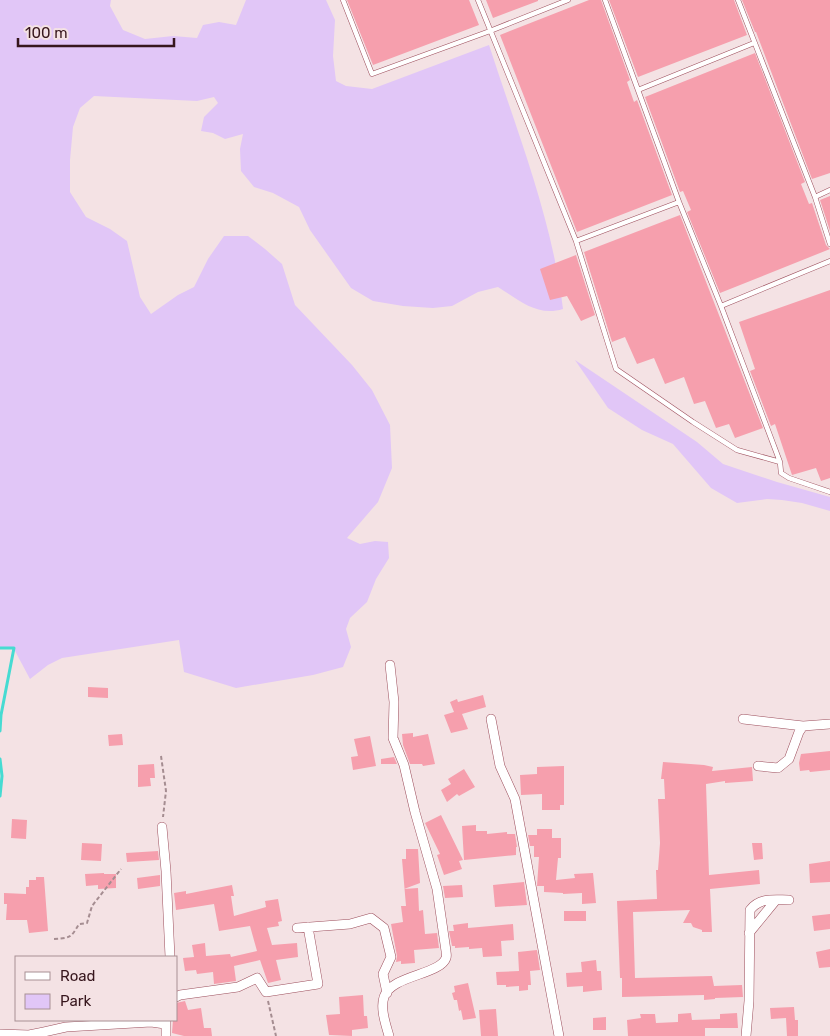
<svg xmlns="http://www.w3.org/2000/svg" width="830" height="1036" font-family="Rubik,sans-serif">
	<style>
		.green { fill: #e1c6f7 }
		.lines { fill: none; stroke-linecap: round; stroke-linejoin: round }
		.stream { stroke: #46dbd2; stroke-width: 3 }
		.building { fill: #f69fad }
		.service-casing { stroke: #9d4f5d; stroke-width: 5.5 }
		.minor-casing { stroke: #9d4f5d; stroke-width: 10 }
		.path { stroke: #a58d91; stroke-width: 2; stroke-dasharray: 4 2.5; stroke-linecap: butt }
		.service { stroke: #fff; stroke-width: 4.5 }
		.minor { stroke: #fff; stroke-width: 9 }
	</style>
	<rect width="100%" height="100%" fill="#f4e2e4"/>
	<path class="green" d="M 0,0 L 111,0 L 110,6 L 123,30 L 145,39 L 173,36 L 197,38 L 203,25 L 219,22 L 236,25 L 246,0 L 326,0 L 335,20 L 333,56 L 336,81 L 346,86 L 372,89 L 489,45 C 517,132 552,218 563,309 C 537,317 519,300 498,287 L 478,292 L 452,306 L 433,308 L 403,306 L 373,301 L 351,288 L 310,230 L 299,207 L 273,193 L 254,187 L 241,171 L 240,149 L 243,134 L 225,139 L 213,133 L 201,131 L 204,117 L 218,103 L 214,97 L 197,101 L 94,96 L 80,108 L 73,127 L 70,160 L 70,192 L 86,217 L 110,229 L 127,241 L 140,297 L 151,314 L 178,295 L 194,287 L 208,259 L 224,236 L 248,236 L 265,249 L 282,264 L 295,305 L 352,365 L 372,390 L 390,425 L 392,468 L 378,502 L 347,538 L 360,544 L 375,541 L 388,542 L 389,558 L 376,579 L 367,602 L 350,618 L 346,629 L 351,647 L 343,667 L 313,675 L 236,688 L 184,672 L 179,640 L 62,658 L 48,665 L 30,679 L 14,649 L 0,648 Z
		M 575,360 L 697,442 L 723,464 L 777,482 L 830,497 L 830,511 L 802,503 L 782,500 L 767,499 L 737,503 L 711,488 L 673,444 L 642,430 L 608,408 Z"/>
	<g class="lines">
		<path class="stream" d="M 0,648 L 14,648 L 1,715 L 0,731
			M 0,759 L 2,776 L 0,796"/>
	</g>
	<path class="building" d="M 347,0 L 469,0 L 479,25 L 373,65 Z
		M 486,0 L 538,0 L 538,1 L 493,18 Z
		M 589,0 L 601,0 L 630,80 L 627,82 L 634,102 L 637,100 L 672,195 L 577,232 L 500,35 Z
		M 609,0 L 734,0 L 747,35 L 638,77 Z
		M 742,0 L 830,0 L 830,173 L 812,179 L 756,32 L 755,32 Z
		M 755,53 L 805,182 L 801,184 L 809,204 L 812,203 L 826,245 L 830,249 L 720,293 L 687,212 L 691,210 L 683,191 L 680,192 L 645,97 Z
		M 830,196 L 830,231 L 820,200 Z
		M 680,215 L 763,428 L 735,438 L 729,424 L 716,428 L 705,401 L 694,404 L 684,377 L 665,384 L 654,358 L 637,364 L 625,337 L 612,342 L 584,252 Z
		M 576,255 L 595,315 L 581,321 L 567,296 L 550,300 L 540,269 Z
		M 830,290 L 830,478 L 821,481 L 816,468 L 792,475 L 775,424 L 771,426 L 750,371 L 755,369 L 739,322 Z
		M 88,687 L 108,688 L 108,698 L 88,697 Z
		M 483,695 L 486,707 L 462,714 L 468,729 L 451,733 L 444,715 L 454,712 L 450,702 L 457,699 L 458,702 Z
		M 413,733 L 413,737 L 428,734 L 435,764 L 423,766 L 422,764 L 410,764 L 403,745 L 402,734 Z
		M 122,734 L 123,745 L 109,746 L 108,735 Z
		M 370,736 L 376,766 L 353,770 L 351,757 L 358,756 L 354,739 Z
		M 830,751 L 830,770 L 810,772 L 809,770 L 800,771 L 799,763 L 801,754 Z
		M 394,757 L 397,764 L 381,764 L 381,759 Z
		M 663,762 L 704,765 L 713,767 L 712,771 L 752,767 L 753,781 L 725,783 L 725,781 L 706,784 L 709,875 L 759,870 L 760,884 L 710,889 L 712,932 L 702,932 L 702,930 L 693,927 L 691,923 L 683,923 L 690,910 L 633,912 L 635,978 L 712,976 L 714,986 L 742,985 L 743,997 L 715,998 L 715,999 L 704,1000 L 704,995 L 622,997 L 622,978 L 620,978 L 617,901 L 657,899 L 656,870 L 658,870 L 660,843 L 658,799 L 665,799 L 664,779 L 661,779 Z
		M 154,764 L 155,778 L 150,778 L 151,786 L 138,787 L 138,765 Z
		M 564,766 L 564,805 L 560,805 L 560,810 L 542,810 L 542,794 L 521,795 L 520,775 L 537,774 L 537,767 Z
		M 464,769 L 475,787 L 459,796 L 457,794 L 447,802 L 441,790 L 451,784 L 448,779 Z
		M 441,815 L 463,860 L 459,861 L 462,869 L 444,875 L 437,855 L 440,854 L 425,823 Z
		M 12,819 L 27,820 L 26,839 L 11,838 Z
		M 476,825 L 476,831 L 487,831 L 487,834 L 507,832 L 507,834 L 515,834 L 517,847 L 516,847 L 516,855 L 464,860 L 462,826 Z
		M 537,829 L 552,829 L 552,838 L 561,838 L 561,858 L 558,858 L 556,880 L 575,878 L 574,874 L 593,873 L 596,903 L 582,904 L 582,893 L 563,894 L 563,893 L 544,892 L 544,886 L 537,886 L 539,857 L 534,857 L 534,846 L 530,846 L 528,835 L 537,835 Z
		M 82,843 L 102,844 L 101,861 L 81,860 Z
		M 752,843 L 762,843 L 763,859 L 754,860 Z
		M 406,849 L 418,849 L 420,883 L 404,889 L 418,888 L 419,911 L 423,910 L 425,934 L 437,933 L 439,948 L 414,950 L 415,963 L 401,964 L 401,961 L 396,962 L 397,956 L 391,924 L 403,922 L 401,906 L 406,906 L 402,859 L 406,859 Z
		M 158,851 L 159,860 L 127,862 L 126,853 Z
		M 830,861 L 830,882 L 810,883 L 809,864 Z
		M 104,873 L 104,874 L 116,874 L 116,888 L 98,889 L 98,885 L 86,886 L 85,874 Z
		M 160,875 L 160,886 L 138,889 L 137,878 Z
		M 36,877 L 44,877 L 48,931 L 29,933 L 27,920 L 6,920 L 7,904 L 4,904 L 4,893 L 26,894 L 26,887 L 29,887 L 29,880 L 36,880 Z
		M 524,882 L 527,905 L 495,907 L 493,885 Z
		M 232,885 L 234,896 L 231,896 L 234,916 L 266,907 L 265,901 L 278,899 L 282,921 L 278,922 L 279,926 L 267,928 L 272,945 L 297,943 L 298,957 L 276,960 L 281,980 L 268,983 L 260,960 L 234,966 L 236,981 L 214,984 L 213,972 L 197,974 L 196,970 L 185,971 L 183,958 L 194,957 L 192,945 L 205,943 L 206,956 L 230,954 L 231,957 L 257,951 L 250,926 L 219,931 L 214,904 L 176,910 L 174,893 L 186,891 L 186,894 Z
		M 462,885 L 463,897 L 445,898 L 443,886 Z
		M 564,911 L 586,911 L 586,921 L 564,921 Z
		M 830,914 L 830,929 L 814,931 L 812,916 Z
		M 468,923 L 468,928 L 513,924 L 514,940 L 501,941 L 502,956 L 483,957 L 482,948 L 469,949 L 469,947 L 455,948 L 455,946 L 452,946 L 449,931 L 454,931 L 453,925 Z
		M 830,949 L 830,967 L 819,968 L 816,952 Z
		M 537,950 L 540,970 L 530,971 L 531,985 L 528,985 L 528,990 L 519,991 L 519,986 L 506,987 L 506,985 L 497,985 L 496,972 L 519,971 L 518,952 Z
		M 596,960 L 597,971 L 601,971 L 602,990 L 583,992 L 583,986 L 567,987 L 566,973 L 582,972 L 581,962 Z
		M 468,983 L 476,1018 L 463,1020 L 461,1010 L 459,1011 L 457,1000 L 454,1000 L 452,993 L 455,992 L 454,986 Z
		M 363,995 L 364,1016 L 367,1016 L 368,1028 L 352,1030 L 352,1036 L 329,1035 L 326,1015 L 340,1014 L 339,997 Z
		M 185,1001 L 188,1010 L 201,1008 L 204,1028 L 211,1028 L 212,1036 L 184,1036 L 172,1033 L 173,1020 L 176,1020 L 176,1003 Z
		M 794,1007 L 795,1020 L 798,1020 L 798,1036 L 787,1036 L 786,1018 L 771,1019 L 770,1008 Z
		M 496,1009 L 498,1036 L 481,1036 L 479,1010 Z
		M 691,1013 L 692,1020 L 720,1019 L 720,1014 L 737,1013 L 738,1028 L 705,1028 L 705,1036 L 628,1036 L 627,1020 L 641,1018 L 640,1014 L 655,1014 L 656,1023 L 678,1022 L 678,1014 Z
		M 606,1017 L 606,1030 L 593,1030 L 593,1018 Z"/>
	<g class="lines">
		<g class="service-casing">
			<path id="service" d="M 343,0 L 372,74 L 490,31 L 568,0
				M 478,0 L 576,241 L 679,202
				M 605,0 L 679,202 L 721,306 L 830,261
				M 738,0 L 815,197 L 830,244
				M 638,90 L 754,43
				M 815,197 L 830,190
				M 576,241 L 616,369 L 693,422 L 737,450 L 780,462 L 781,473 L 789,478 L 830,492
				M 721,306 L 780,462"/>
		</g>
		<g class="minor-casing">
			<path id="minor" d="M 491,719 L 500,766 L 515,799 L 559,1036
				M 743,719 L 803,726
				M 758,766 L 778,768 L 789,759 L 799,732 L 803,726 L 830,724
				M 162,827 L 166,871 L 170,957
				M 297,928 L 350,924 L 371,918 L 384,928 L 391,957 L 383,974 L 387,993
				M 749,933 L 776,900
				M 176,997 L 180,995 L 238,987 L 257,978 L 266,992 L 318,984 L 308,927
				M 166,1020 L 166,1036
				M 0,1034 L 29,1035 L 44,1032
				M 44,1036 L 44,1032 L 66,1027 L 151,1022 L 165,1024
				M 389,1036 C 386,1025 380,1009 384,997 C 391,975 440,975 446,958 C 447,956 446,953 446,951 L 437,889 L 415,812 L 404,765 L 393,738 L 394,702 L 390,665
				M 746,1036 L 749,1001 L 750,910 C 760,897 775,900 789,900"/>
		</g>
		<path class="path" d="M 161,756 L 166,791 L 163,817
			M 54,939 C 70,938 71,938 79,924 L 87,923 L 92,906 L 121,869
			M 268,1001 L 276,1036"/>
		<use href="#service" class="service"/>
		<use href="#minor" class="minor"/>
	</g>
	<rect x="15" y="956" width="162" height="65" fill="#f4e2e4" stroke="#a89094"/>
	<rect x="25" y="972" width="25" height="8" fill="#ffffff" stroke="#a89094"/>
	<text x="60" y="981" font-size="15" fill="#37161d">Road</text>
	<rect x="25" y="994" width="25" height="15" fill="#e1c6f7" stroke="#a89094"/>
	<text x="60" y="1006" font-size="15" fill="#37161d">Park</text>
	<path d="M18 38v8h156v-8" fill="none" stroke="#37161d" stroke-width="2.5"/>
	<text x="25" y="38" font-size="15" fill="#37161d" stroke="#f4e2e4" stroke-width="4" paint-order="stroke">100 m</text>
</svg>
